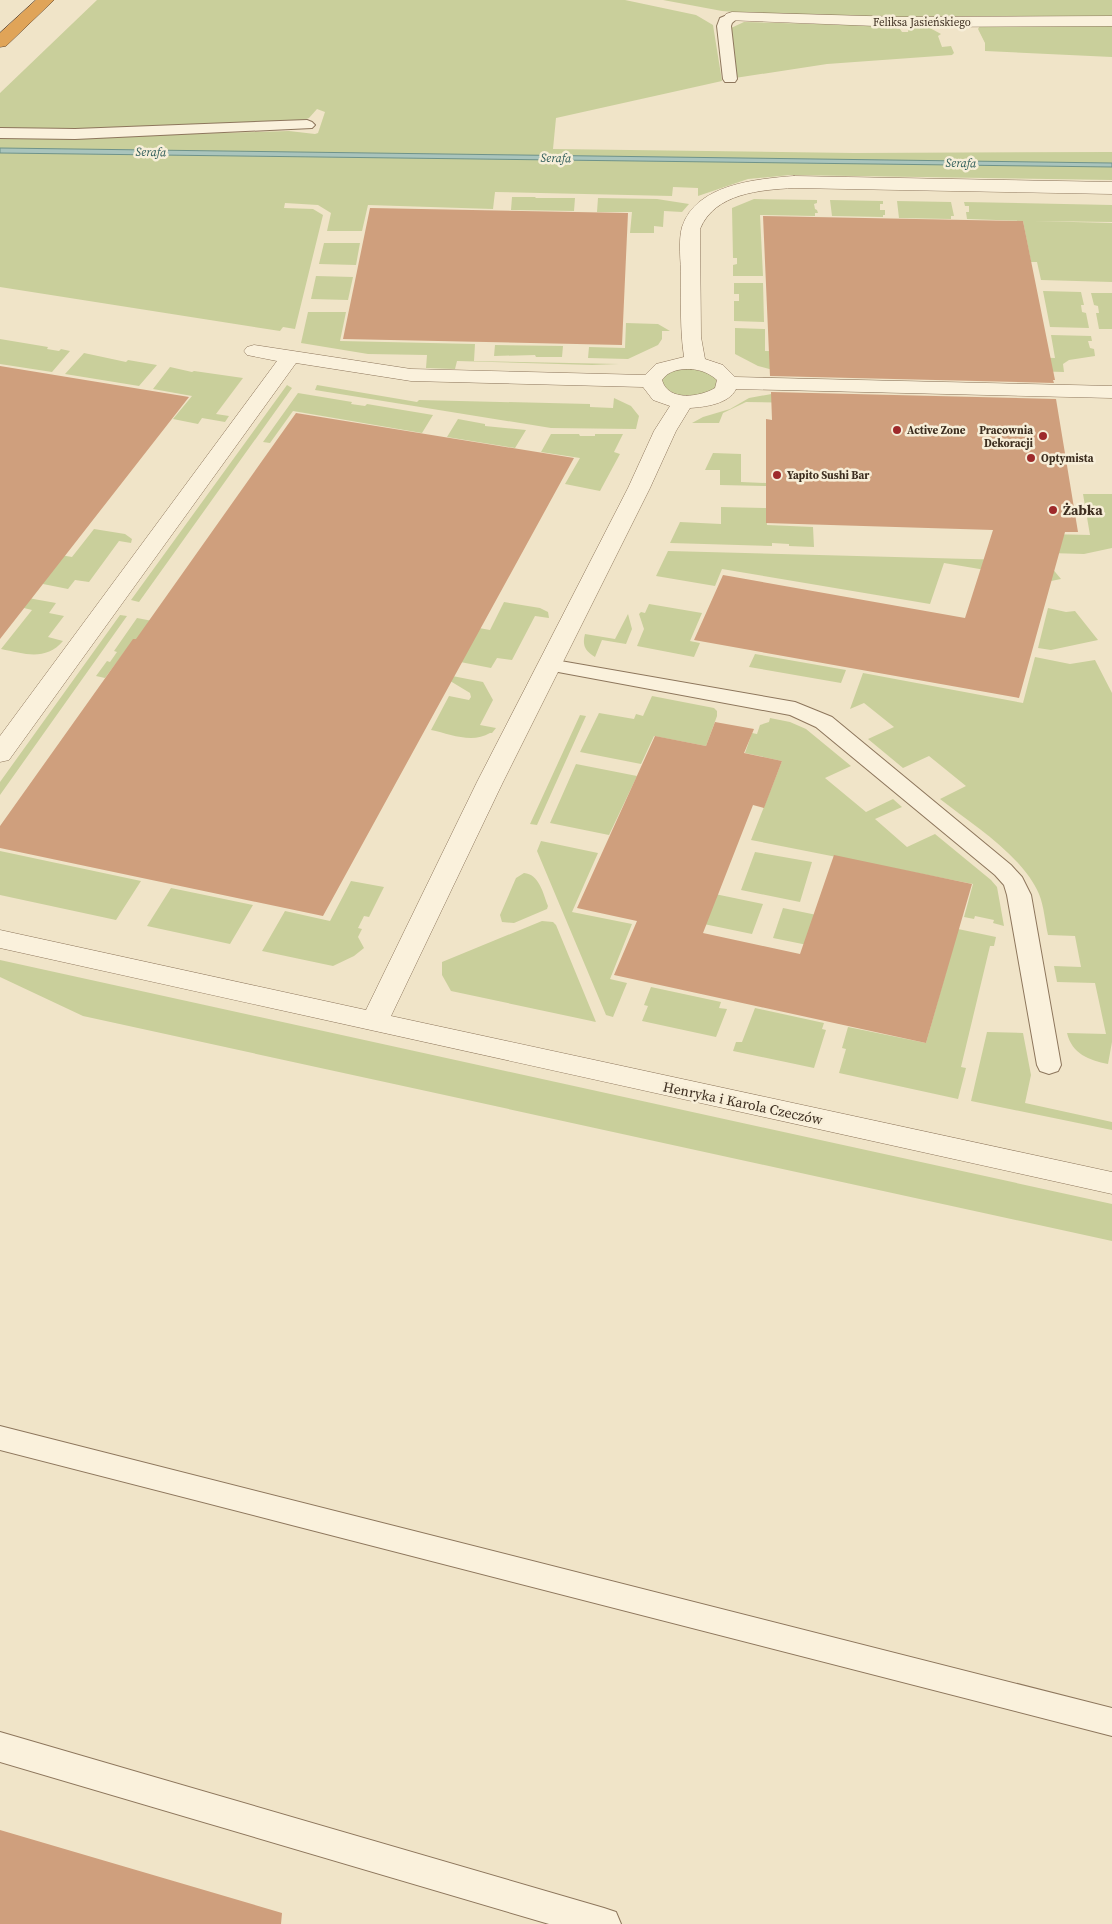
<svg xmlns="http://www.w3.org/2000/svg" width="1112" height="1924" font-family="'Source Serif 4',serif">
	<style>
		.green { fill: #c9cf9b }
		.water { fill: #a9c4bc; stroke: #6f938a }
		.building { fill: #cf9f7d }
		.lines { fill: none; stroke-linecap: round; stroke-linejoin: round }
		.lane-casing { stroke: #8d765c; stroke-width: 2 }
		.street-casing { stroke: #8d765c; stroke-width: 1 }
		.highway-casing { stroke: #5b4430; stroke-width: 1 }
		.lane { fill: #faf1dc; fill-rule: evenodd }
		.street { fill: #faf1dc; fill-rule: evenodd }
		.highway { fill: #e0a458; fill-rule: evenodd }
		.poi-dot { fill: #9e2a2b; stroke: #f7eed8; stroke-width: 2 }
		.labels { text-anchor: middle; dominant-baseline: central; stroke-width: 5; stroke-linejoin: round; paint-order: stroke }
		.far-street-label { font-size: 11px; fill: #3d2e20; stroke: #f7eed8 }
		.far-poi-label { font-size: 11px; font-weight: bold; fill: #3d2e20; stroke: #f7eed8; text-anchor: start }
		.far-water-label { font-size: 12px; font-style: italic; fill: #2f5d5a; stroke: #f7eed8 }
		.poi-label { font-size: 14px; font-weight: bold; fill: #3d2e20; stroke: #f7eed8; text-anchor: start }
		.street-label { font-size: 14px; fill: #3d2e20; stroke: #f7eed8 }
	</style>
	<rect width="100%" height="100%" fill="#f0e4c8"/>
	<path class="green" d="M 97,0 L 625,0 L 696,15 L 713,25 L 722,81 L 556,118 L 553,149 L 854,153 L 1112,152 L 1112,180 L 790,175 L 748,179 L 698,196 L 698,188 L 673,187 L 672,196 L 495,192 L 493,209 L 368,205 L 362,231 L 327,231 L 331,213 L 318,205 L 285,203 L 284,208 L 313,209 L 323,215 L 295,329 L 283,327 L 280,331 L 0,287 L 0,137 L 71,137 L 289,131 L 315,134 L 318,133 L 325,112 L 317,109 L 309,118 L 298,122 L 94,129 L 0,129 L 0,93 Z
		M 663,0 L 1112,0 L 1112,16 L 895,17 L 757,14 L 722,11 Z
		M 744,22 L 892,26 L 900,29 L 902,32 L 908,32 L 909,28 C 926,24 928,27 941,34 L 938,36 L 942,47 L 951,46 L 954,53 L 952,55 L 827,64 L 735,78 L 731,28 Z
		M 1112,25 L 1112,57 L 985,51 L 985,43 L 978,29 L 980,26 Z
		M 512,197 L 535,197 L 536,198 L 575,198 L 574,211 L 511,210 Z
		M 598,198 L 657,199 L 689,204 L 682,212 L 664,211 L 663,227 L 654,226 L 654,233 L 630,233 L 632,212 L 597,212 Z
		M 754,199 L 817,200 L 817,203 L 814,204 L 815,209 L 817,210 L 818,213 L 815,213 L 815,216 L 760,215 L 763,276 L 733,276 L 733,265 L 737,264 L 737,258 L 733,258 L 732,208 Z
		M 830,200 L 883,201 L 883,204 L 880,204 L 880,210 L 885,210 L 885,215 L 883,215 L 883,217 L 832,216 Z
		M 897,201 L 951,202 L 954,216 L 951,216 L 951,219 L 899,218 Z
		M 964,202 L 1112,205 L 1112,222 L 1034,221 L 1112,223 L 1112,282 L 1041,280 L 1037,262 L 1031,262 L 1023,221 L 967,219 L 966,212 L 969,212 L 969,206 L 965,206 Z
		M 324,243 L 360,243 L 356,265 L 319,264 Z
		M 316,276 L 353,277 L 348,300 L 311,299 Z
		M 734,283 L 763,283 L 764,322 L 734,321 L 734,301 L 739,301 L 739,294 L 734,294 Z
		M 1043,291 L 1081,292 L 1084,305 L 1081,305 L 1082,312 L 1086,313 L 1089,328 L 1050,327 Z
		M 1091,293 L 1112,293 L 1112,329 L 1099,329 L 1096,313 L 1099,313 L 1098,306 L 1094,305 Z
		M 308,312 L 346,312 L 340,341 L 475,344 L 474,361 L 619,364 L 592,365 L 457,361 L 455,369 L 426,368 L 427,355 L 368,354 L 301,343 Z
		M 626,323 L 658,324 L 670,331 L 662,331 L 662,339 L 658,345 L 628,359 L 588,358 L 589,347 L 625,348 Z
		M 735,328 L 765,329 L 765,351 L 813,352 L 773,370 L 758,366 L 735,354 Z
		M 1051,335 L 1091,336 L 1092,341 L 1088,341 L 1090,348 L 1094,349 L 1095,356 L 1069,360 L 1063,364 L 1064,372 L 1029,371 L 917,354 L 1055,358 Z
		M 0,339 L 48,347 L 47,349 L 59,351 L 61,349 L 70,351 L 52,372 L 0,364 Z
		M 495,345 L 563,346 L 562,357 L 536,357 L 535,355 L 494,356 Z
		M 84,353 L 126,362 L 128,360 L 157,365 L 139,386 L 65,374 Z
		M 170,367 L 192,372 L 194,371 L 243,378 L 216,414 L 229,416 L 225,422 L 202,418 L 198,424 L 173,419 L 192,396 L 153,389 Z
		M 684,368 C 695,369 720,370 717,387 C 700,400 674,401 661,382 C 664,371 674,371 684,368 Z
		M 287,385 L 292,388 L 139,602 L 131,600 Z
		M 317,385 L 417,402 L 419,400 L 590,404 L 590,407 L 613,408 L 614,398 L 631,406 L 639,416 L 636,429 L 551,428 L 315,390 Z
		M 298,393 L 352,402 L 351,404 L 365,406 L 367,404 L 433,415 L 422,433 L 293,411 L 270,443 L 263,442 Z
		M 777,393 L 802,403 L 746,402 L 723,413 L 719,423 L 692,423 L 703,417 L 730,409 L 749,398 Z
		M 458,419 L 485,424 L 485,426 L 526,430 L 515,448 L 447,437 Z
		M 551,434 L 579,434 L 580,436 L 595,436 L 595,434 L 623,434 L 614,452 L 620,454 L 600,491 L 565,484 L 580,458 L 541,452 Z
		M 713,453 L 741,454 L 741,482 L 766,483 L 766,486 L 720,485 L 720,470 L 705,470 Z
		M 1083,494 L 1112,494 L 1112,548 L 1084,554 L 1049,553 L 1046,534 L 1090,535 Z
		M 721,507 L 766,508 L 767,525 L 813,527 L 814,547 L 789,546 L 789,544 L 772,543 L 772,546 L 670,543 L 680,522 L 721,524 Z
		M 94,529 L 125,534 L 132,539 L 131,543 L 119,541 L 89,582 L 75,580 L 68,589 L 3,576 L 25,549 L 72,557 Z
		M 668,551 L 1046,561 L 1061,579 L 1051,581 L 944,563 L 930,604 L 722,569 L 715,586 L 656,576 Z
		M 0,593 L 56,603 L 49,613 L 64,616 L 48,637 L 63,641 C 46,661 25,654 1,649 L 32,610 L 24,608 Z
		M 504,602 L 540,608 L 548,612 L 549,618 L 535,616 L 512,660 L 497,658 L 491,668 L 445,659 L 440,621 L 490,630 Z
		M 649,604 L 702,613 L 690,641 L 700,643 L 694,657 L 637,646 L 644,629 L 639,614 L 641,612 L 645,613 Z
		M 1048,608 L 1066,612 L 1075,611 L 1098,640 L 1051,650 L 1038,648 Z
		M 628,614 L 632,629 L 626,644 L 602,640 L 595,657 C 585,651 582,645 585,634 L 615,639 Z
		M 120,615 L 127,616 L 0,795 L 0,782 Z
		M 137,618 L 199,630 L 281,667 L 134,639 L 105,678 L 96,676 L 107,661 L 110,662 L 117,652 L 114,651 Z
		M 755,654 L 846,670 L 841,683 L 749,667 Z
		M 1035,657 L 1070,664 L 1095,660 L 1112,693 L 1112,1042 L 1108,1064 C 1089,1060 1072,1054 1067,1033 L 1106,1034 L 1095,983 L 1057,982 L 1054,966 L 1081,967 L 1075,936 L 1048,935 C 1045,922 1044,906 1039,894 C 1022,855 973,825 940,799 L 966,786 L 929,756 L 903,768 L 868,739 L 894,727 L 864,703 L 850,709 L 863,673 L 1023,703 Z
		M 437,673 L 483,682 L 493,700 L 480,725 L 496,728 L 492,733 L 490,733 C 472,744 450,734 431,730 L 449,696 L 469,700 L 471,697 L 470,693 Z
		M 652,696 L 714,708 L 717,711 L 717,716 L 706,746 L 654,736 L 641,764 L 580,752 L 599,713 L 634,719 L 636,714 L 643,716 Z
		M 580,715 L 586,716 L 537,825 L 530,824 Z
		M 770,718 L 790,722 L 806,729 L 851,766 L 825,778 L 866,812 L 893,799 L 902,807 L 875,819 L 907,847 L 935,834 L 991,880 L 997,887 L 1004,926 L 993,923 L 994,920 L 975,916 L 974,919 L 964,917 L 973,884 L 751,840 L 782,761 L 745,753 L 752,733 L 757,734 L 760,725 L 769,722 Z
		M 576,764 L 637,776 L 609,835 L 550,823 Z
		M 541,841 L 598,853 L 572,912 L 632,924 L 610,979 L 627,983 L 613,1017 L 606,1015 L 537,851 Z
		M 0,851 L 141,881 L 116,920 L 0,895 Z
		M 755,852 L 812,862 L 800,902 L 741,890 Z
		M 524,873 C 539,874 543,893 548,906 L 547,909 L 514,923 L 502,922 L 500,915 L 516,878 Z
		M 351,881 L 384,887 L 369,917 L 364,916 L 358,928 L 362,929 L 358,937 L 364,948 L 354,956 L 333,966 L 262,951 L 285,911 L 330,921 Z
		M 171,888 L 253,905 L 230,944 L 147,926 Z
		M 710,893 L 763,904 L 752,934 L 699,923 Z
		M 783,908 L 836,919 L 827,949 L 773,938 Z
		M 542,921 L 553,922 L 556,925 L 596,1022 L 451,991 L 442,975 L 442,962 Z
		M 958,929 L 996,937 L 994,946 L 990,946 L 961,1067 L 966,1068 L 958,1099 L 839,1073 L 846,1049 L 842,1048 L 848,1027 L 926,1043 Z
		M 0,960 L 1112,1204 L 1112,1241 L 83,1016 L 0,977 Z
		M 651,987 L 721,1002 L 719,1008 L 727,1009 L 716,1037 L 642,1021 L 648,1006 L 644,1005 Z
		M 755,1008 L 824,1023 L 822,1029 L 826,1030 L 814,1068 L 733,1051 L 736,1042 L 742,1042 Z
		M 987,1032 L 1023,1033 L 1031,1075 L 1025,1103 L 1112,1122 L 1112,1130 L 971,1101 Z"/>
	<path class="water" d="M 0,148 L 1112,163 L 1112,167 L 0,153 Z"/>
	<path class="building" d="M 370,208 L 628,213 L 622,345 L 343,339 Z
		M 763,216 L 1023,221 L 1055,380 L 1053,380 L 1054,383 L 770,376 Z
		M 0,366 L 189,397 L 0,639 Z
		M 771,392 L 1056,399 L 1078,532 L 1065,532 L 1019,698 L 694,640 L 723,575 L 965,618 L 993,530 L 766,523 L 766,419 L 772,420 Z
		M 296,413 L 574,458 L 323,916 L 0,848 L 0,826 L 133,639 L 136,639 Z
		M 715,722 L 754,729 L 744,753 L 782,761 L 764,808 L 753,805 L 703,933 L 800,954 L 834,855 L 972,884 L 926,1043 L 614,975 L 637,921 L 577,908 L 655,736 L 706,746 Z
		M 0,1830 L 282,1913 L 281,1924 L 0,1924 Z"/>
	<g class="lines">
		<g class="lane-casing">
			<path id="lane" d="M 732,13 L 737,14 L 739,17 L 732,23 L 731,26 L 737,79 L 735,82 L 725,82 L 723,79 L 717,26 L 720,18 Z
				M 307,120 L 312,122 L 315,125 L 312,128 L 75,139 L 0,138 L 0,128 L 75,129 Z
				M 549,659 L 795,702 L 832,717 L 1011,865 L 1022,877 L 1031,895 L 1061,1065 L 1058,1071 L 1049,1074 L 1040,1071 L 1037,1065 L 1007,895 L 1004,885 L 995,875 L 816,727 L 790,715 L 542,669 L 539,665 L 542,661 Z
				M 0,1426 L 1112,1708 L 1112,1736 L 0,1450 Z
				M 0,1732 L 604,1908 L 616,1912 L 621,1924 L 549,1924 L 0,1762 Z"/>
		</g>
		<g class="street-casing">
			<path id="street" d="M 732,12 L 901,17 L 1112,16 L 1112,26 L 901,27 L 726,20 L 724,17 L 726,14 Z
				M 794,176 L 1112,182 L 1112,194 L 794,188 C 760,190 715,193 700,229 L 701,337 L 705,359 L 723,365 L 735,377 L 1112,386 L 1112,398 L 736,389 C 729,404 705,407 690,408 L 676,431 L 650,488 L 503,782 L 391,1016 L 1112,1172 L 1112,1194 L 0,948 L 0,930 L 366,1010 L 477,782 L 628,488 L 654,431 L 670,406 L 653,400 L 643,387 L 411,381 L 296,363 L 9,760 L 0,762 L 0,736 L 277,361 L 247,355 L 244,351 L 247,347 L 254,345 L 411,369 L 645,375 L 656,364 L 684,357 C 680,330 681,304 681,277 C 681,262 678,241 682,227 C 696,184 756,179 794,176 ZM 691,369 C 701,370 709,373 717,380 L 715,388 C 700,397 668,402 662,380 C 669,370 680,369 691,369 Z"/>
		</g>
		<g class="highway-casing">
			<path id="highway" d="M 36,0 L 54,0 L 6,46 L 0,47 L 0,33 Z"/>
		</g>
		<use href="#lane" class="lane"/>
		<use href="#street" class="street"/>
		<use href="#highway" class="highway"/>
	</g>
	<g class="poi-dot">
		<circle cx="897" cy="430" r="5"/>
		<circle cx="1043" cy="436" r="5"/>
		<circle cx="1031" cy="458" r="5"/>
		<circle cx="777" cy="475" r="5"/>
		<circle cx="1053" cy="510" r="5"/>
	</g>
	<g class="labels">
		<g class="far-street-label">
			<text x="922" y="22">Feliksa Jasieńskiego</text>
		</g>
		<g class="far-poi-label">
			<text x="907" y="430">Active Zone</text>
			<text x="1033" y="430" text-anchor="end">Pracownia<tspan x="1033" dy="13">Dekoracji</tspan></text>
			<text x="1041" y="458">Optymista</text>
			<text x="787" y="475">Yapito Sushi Bar</text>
		</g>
		<g class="far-water-label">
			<text transform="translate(151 152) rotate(1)">Serafa</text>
			<text transform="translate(556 158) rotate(1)">Serafa</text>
			<text transform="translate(961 163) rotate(1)">Serafa</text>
		</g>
		<g class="poi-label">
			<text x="1063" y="510">Żabka</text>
		</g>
		<g class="street-label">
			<text transform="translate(743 1103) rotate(12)">Henryka i Karola Czeczów</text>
		</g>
	</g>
</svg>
